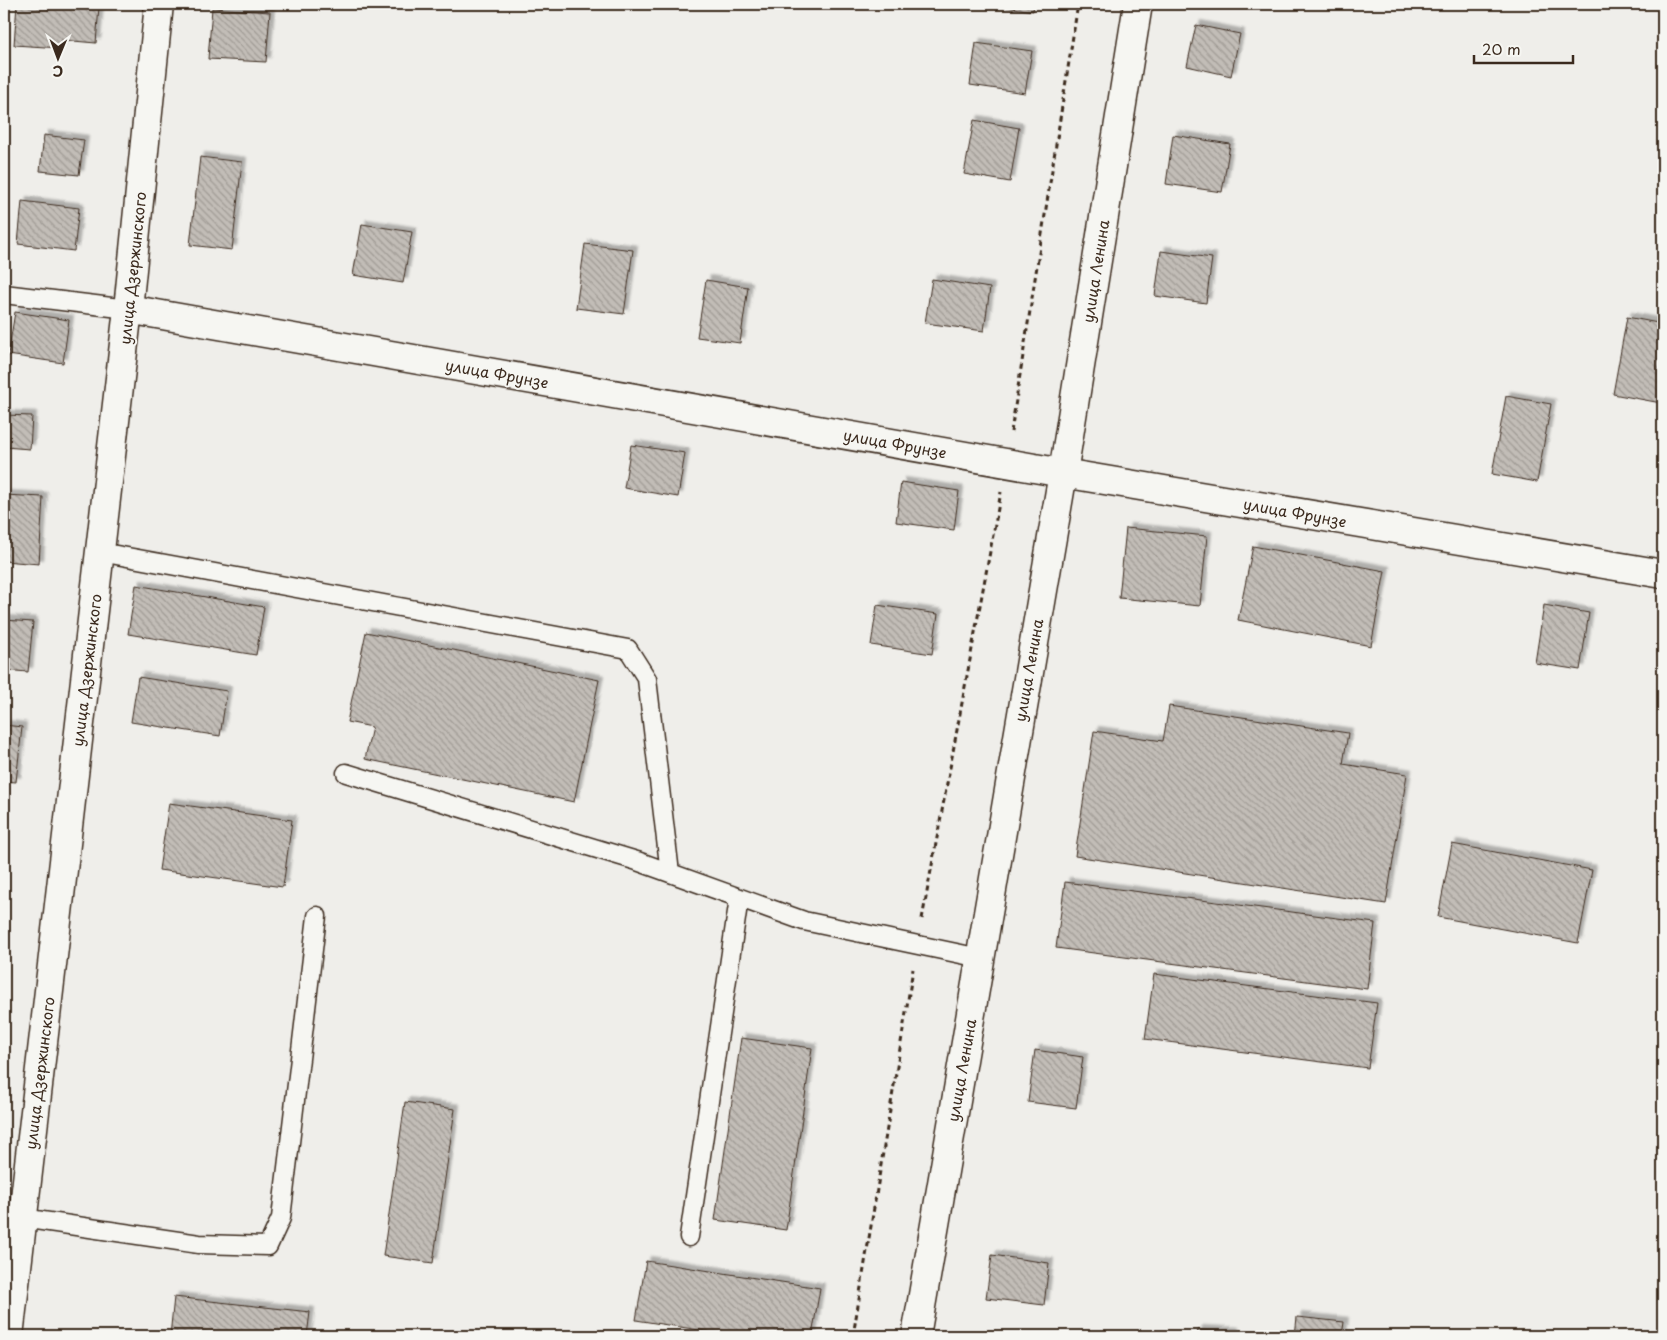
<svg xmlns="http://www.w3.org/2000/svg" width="1667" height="1340" font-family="'Playpen Sans',sans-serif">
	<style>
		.building { fill: url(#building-back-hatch); stroke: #3b2a1e; filter: url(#shadow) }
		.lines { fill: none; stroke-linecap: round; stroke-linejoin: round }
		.service-casing { stroke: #3b2a1e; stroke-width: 21 }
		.minor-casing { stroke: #3b2a1e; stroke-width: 31 }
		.secondary-casing { stroke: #3b2a1e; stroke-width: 31 }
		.path { stroke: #3b2a1e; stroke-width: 3; stroke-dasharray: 5 4; stroke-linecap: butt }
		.service { stroke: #f6f6f2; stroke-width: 18 }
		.minor { stroke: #f6f6f2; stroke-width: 28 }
		.secondary { stroke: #f6f6f2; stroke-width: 28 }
		.labels { text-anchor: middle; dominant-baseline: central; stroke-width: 4; stroke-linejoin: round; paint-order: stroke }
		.street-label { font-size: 15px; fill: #3b2a1e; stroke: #f6f6f2 }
	</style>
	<defs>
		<pattern id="building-back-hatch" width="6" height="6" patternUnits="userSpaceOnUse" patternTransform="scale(1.25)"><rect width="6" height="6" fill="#c2bdb7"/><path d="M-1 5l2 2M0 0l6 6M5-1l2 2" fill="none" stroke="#9f9a94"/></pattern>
		<filter id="shadow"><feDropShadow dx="4.5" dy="-4.5" stdDeviation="1" flood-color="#0004"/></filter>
	</defs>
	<rect width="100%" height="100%" fill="#efeeea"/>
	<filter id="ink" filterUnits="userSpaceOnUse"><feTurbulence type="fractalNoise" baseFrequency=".02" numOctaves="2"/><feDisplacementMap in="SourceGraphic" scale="10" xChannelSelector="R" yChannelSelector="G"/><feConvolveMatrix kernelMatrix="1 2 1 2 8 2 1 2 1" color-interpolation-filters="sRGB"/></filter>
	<g filter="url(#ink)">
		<path class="building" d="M 17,4 L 99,7 L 96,43 L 62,40 L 61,48 L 14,45 Z
			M 986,4 L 1034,4 L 1033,11 Z
			M 212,8 L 270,12 L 266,62 L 208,59 Z
			M 1196,25 L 1240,34 L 1231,76 L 1187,66 Z
			M 976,43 L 1032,51 L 1025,93 L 970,85 Z
			M 974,120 L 1019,128 L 1010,182 L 964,174 Z
			M 44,135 L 84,140 L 79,175 L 40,171 Z
			M 1173,135 L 1230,144 L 1222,192 L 1166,184 Z
			M 200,157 L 242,162 L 232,250 L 190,245 Z
			M 22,201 L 79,208 L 74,251 L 18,244 Z
			M 362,224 L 412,232 L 403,283 L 353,275 Z
			M 585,244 L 633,250 L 624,314 L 576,308 Z
			M 1161,251 L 1212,258 L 1206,303 L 1155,296 Z
			M 932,279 L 990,288 L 984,331 L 925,323 Z
			M 706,280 L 748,287 L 740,343 L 697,337 Z
			M 15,312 L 69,320 L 63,363 L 8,355 Z
			M 1627,317 L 1663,324 L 1663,390 L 1661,403 L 1613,394 Z
			M 1506,396 L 1551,404 L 1537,482 L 1492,474 Z
			M 4,415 L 32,416 L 30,449 L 4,447 Z
			M 631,445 L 685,453 L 678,497 L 624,488 Z
			M 901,482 L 959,491 L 954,530 L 896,522 Z
			M 4,495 L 43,497 L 39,564 L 4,561 Z
			M 1126,528 L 1207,536 L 1200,606 L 1119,598 Z
			M 1253,546 L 1385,571 L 1371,646 L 1238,620 Z
			M 136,585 L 264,607 L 256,655 L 128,634 Z
			M 877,605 L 938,614 L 932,654 L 871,645 Z
			M 1544,605 L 1589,613 L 1580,670 L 1535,663 Z
			M 4,620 L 33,622 L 28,672 L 4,670 Z
			M 366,632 L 599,680 L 574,802 L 365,759 L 372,727 L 347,722 Z
			M 138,677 L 227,691 L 220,736 L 131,722 Z
			M 1169,706 L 1348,733 L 1343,764 L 1407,774 L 1386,904 L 1075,856 L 1094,731 L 1163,741 Z
			M 4,725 L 22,727 L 16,782 L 4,781 Z
			M 169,803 L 292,820 L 283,887 L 159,870 Z
			M 1452,844 L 1592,870 L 1578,943 L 1438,917 Z
			M 1065,882 L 1375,923 L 1367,989 L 1056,948 Z
			M 1154,974 L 1377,1003 L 1368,1068 L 1145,1039 Z
			M 741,1038 L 812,1048 L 786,1230 L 715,1220 Z
			M 1035,1050 L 1083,1057 L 1076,1108 L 1028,1102 Z
			M 405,1102 L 455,1109 L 433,1263 L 383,1256 Z
			M 992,1255 L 1049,1263 L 1044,1305 L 986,1298 Z
			M 646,1261 L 820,1288 L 812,1336 L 737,1336 L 636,1320 Z
			M 174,1297 L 310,1312 L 307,1336 L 170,1336 Z
			M 1297,1317 L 1344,1322 L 1342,1336 L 1295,1336 Z
			M 1198,1330 L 1234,1332 L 1234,1336 L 1197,1336 Z"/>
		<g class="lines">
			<g class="service-casing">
				<path id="service" d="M 4,294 L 128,309
					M 100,552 L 628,649 L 647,679 L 670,873
					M 346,773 L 637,861 L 804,921 L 980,958
					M 22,1218 L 199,1244 L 268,1246 L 281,1218 L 317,916
					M 689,1237 L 739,898"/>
			</g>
			<g class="minor-casing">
				<path id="minor" d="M 128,309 L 1063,473 L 1663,574
					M 9,1336 L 128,309 L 159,4"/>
			</g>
			<g class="secondary-casing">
				<path id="secondary" d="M 916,1336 L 1063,473 L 1138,4"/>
			</g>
			<path class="path" d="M 1011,432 L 1078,4
				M 922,919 L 1001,492
				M 853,1336 L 913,969"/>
			<use href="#service" class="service"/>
			<use href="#minor" class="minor"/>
			<use href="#secondary" class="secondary"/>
		</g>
	</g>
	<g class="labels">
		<g class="street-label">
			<text transform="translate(132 268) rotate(-84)">улица Дзержинского</text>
			<text transform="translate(1095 271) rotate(-81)">улица Ленина</text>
			<text transform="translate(497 373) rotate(10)">улица Фрунзе</text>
			<text transform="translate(895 443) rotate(10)">улица Фрунзе</text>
			<text transform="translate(1295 512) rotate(10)">улица Фрунзе</text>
			<text transform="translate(86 670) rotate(-83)">улица Дзержинского</text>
			<text transform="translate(1028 670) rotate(-80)">улица Ленина</text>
			<text transform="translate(961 1070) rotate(-80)">улица Ленина</text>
			<text transform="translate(39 1073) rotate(-83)">улица Дзержинского</text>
		</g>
	</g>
	<rect width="1667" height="1340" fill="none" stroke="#f6f6f2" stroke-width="20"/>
	<rect x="10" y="10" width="1647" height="1320" fill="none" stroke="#3b2a1e" stroke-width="2" filter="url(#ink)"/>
	<g transform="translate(58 58) rotate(181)" stroke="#f6f6f2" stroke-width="4" paint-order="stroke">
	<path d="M0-4L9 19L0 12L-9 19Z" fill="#3b2a1e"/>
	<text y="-8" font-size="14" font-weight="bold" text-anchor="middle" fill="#3b2a1e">С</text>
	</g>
	<path d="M1474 55v8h99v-8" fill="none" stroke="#3b2a1e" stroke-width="2.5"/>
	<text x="1482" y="55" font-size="15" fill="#3b2a1e" stroke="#f6f6f2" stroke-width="4" paint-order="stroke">20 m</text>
</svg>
